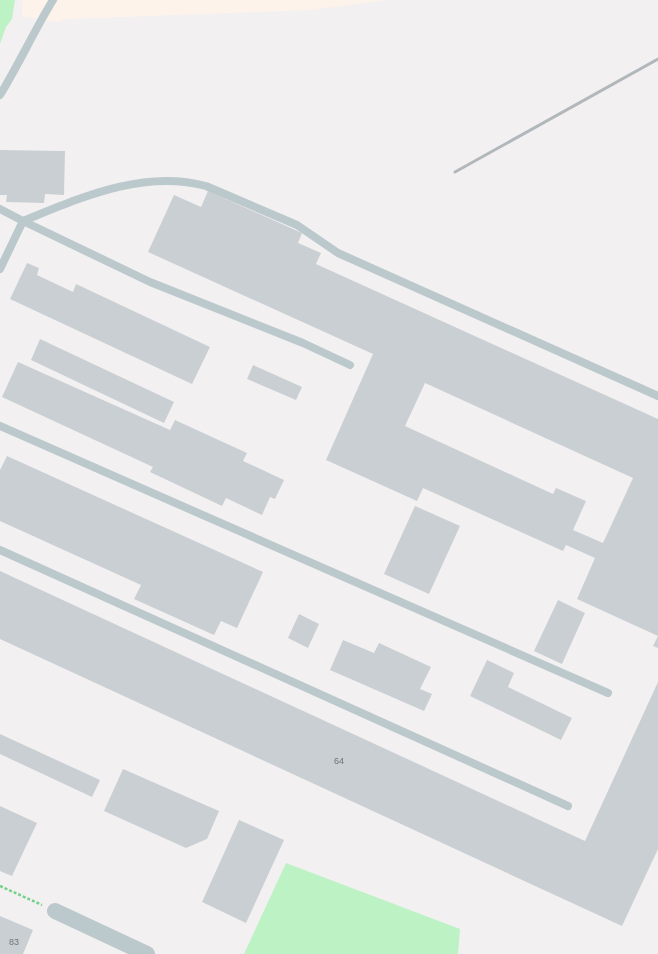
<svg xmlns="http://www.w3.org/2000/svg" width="658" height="954" font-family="Helvetica,sans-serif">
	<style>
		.commercial { fill: #fdf3ea }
		.green { fill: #bdf2c5 }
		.building { fill: #cacfd3; fill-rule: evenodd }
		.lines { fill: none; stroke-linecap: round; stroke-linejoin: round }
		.path { stroke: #73d18d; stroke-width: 2.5; stroke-dasharray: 3 2; stroke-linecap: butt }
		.service { stroke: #bbc9cd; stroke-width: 8 }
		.minor { stroke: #bbc9cd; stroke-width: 16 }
		.rail { stroke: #b2b7bb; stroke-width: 3 }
		.labels { text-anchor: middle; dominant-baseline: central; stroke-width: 4; stroke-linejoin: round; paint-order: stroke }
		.number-label { font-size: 9px; fill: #68767c }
	</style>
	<rect width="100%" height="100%" fill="#f3f0f1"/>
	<path class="commercial" d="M 23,0 L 386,0 L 310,10 L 66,19 L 57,22 L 22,16 Z"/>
	<path class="green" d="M 0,0 L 15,0 L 12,19 L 6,27 L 0,44 Z
		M 286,863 L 460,929 L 458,954 L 244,954 Z"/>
	<path class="building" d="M 0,150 L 65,151 L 64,195 L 45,194 L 44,203 L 6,202 L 7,195 L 0,195 Z
		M 208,191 L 302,233 L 298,243 L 321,253 L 316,264 L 658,419 L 658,648 L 653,646 L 658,636 L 577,599 L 595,558 L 566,545 L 563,551 L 423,488 L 417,501 L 326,460 L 373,354 L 148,252 L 174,195 L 201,207 ZM 425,383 L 633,478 L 603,543 L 573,530 L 586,501 L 556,488 L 553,494 L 405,426 Z
		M 27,263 L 39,268 L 37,275 L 73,292 L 76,284 L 210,347 L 192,384 L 10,299 Z
		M 40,339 L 174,402 L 164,423 L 31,360 Z
		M 18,362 L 170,430 L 175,420 L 247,453 L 243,461 L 284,480 L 275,499 L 270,497 L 262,515 L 226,498 L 222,506 L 150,472 L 153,467 L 2,397 Z
		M 253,365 L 302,387 L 296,400 L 247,379 Z
		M 7,456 L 263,572 L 237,628 L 221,621 L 214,635 L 134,599 L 141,585 L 0,521 L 0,470 Z
		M 415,506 L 460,526 L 429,594 L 384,574 Z
		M 0,571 L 585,841 L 658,682 L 658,849 L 622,926 L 0,639 Z
		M 558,600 L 585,613 L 562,664 L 534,651 Z
		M 299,614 L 319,624 L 308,648 L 288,638 Z
		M 343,640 L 374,653 L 379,643 L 431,667 L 420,689 L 432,694 L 424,711 L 330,670 Z
		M 487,660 L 514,673 L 508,687 L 572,718 L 561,740 L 470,696 Z
		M 0,734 L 100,780 L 92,797 L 0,754 Z
		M 123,769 L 219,811 L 207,839 L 186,848 L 104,811 Z
		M 0,806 L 37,823 L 12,876 L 0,871 Z
		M 239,820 L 284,840 L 246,923 L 202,902 Z
		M 0,916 L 33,930 L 23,954 L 0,954 Z"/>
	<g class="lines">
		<path class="path" d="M 0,886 L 42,905"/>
		<path class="service" d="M 0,95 C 19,64 34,31 53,0
			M 0,209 L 23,221 C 80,198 143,169 206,186 L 297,225 L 338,253 L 658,396
			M 0,269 L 23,221 L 150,282 L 303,343 L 350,365
			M 0,426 L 608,693
			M 0,550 L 568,806"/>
		<path class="minor" d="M 55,911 L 147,954"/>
		<path class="rail" d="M 455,172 L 658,59"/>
	</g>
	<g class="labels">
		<g class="number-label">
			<text x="339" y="761">64</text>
			<text x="14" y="942">83</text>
		</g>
	</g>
</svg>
